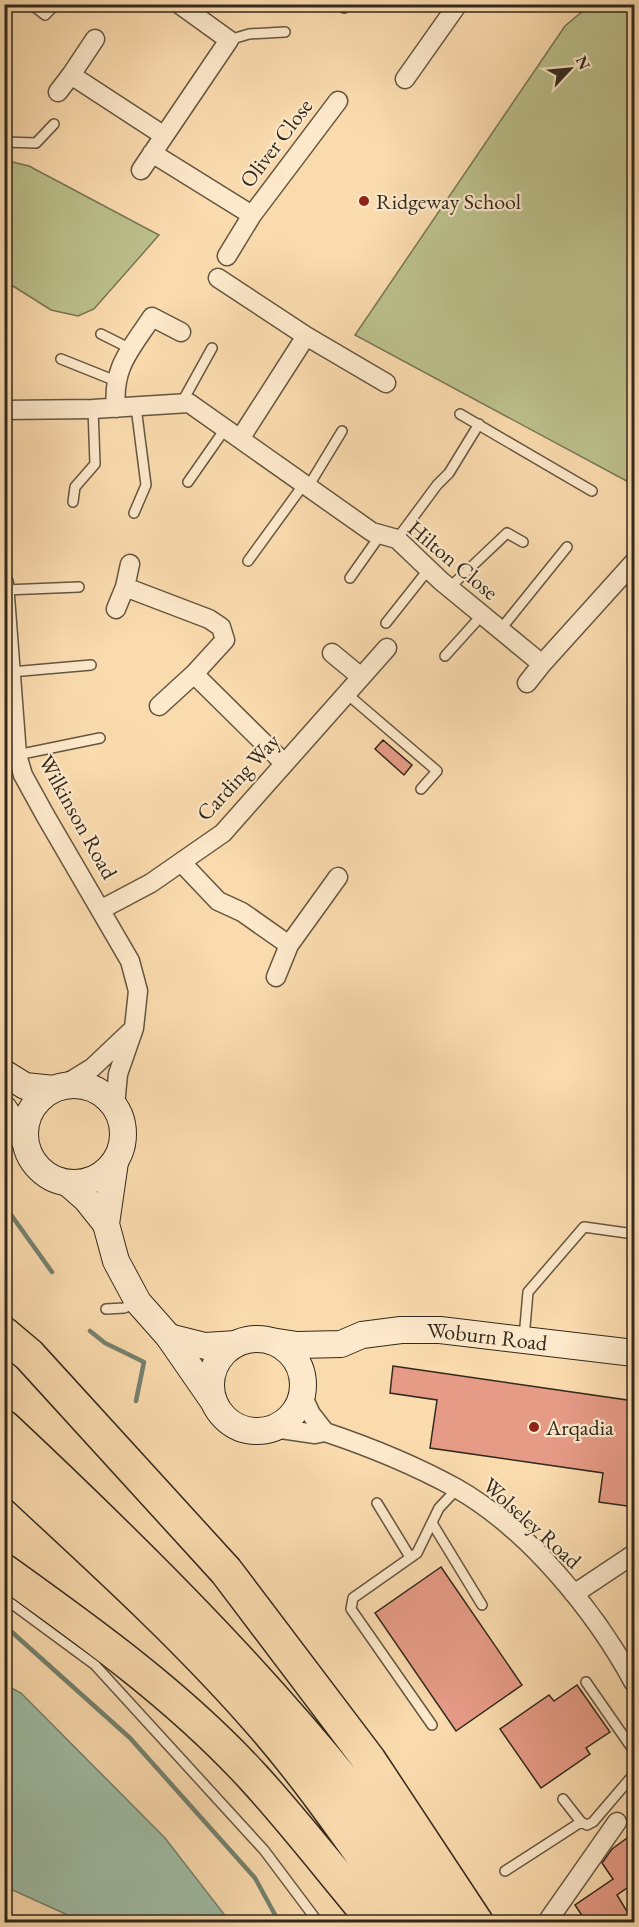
<svg xmlns="http://www.w3.org/2000/svg" width="639" height="1927" font-family="'EB Garamond',serif">
	<style>
		.green { fill: #bcc18c; stroke: #787554; stroke-width: 1.5 }
		.water { fill: #9fbca5; stroke: #74816f; stroke-width: 1.5 }
		.lines { fill: none; stroke-linecap: round; stroke-linejoin: round }
		.stream { stroke: #74816f; stroke-width: 4.5 }
		.building { fill: #e69b86; stroke: #33291d; stroke-width: 1.5 }
		.lane-casing { stroke: #655641; stroke-width: 12 }
		.street-casing { stroke: #655641; stroke-width: 21 }
		.secondary-casing { stroke: #33291d; stroke-width: 28 }
		.highway-casing { stroke: #33291d; stroke-width: 36 }
		.lane { stroke: #fce8ca; stroke-width: 9 }
		.street { stroke: #fce8ca; stroke-width: 18 }
		.secondary { stroke: #fce8ca; stroke-width: 26 }
		.highway { stroke: #fadbae; stroke-width: 33 }
		.poi-dot { fill: #8f2418; stroke: #fce8ca; stroke-width: 2 }
		.labels { text-anchor: middle; dominant-baseline: central; stroke-width: 4.5; stroke-linejoin: round; paint-order: stroke }
		.street-label { font-size: 22px; fill: #33291d; stroke: #fce8ca }
		.poi-label { font-size: 22px; fill: #33291d; stroke: #fce8ca; text-anchor: start }
	</style>
	<rect width="100%" height="100%" fill="#fadbae"/>
	<filter id="stains"><feTurbulence type="fractalNoise" baseFrequency=".00333" numOctaves="4"/><feColorMatrix values="0 0 0 0 .2 0 0 0 0 .09 0 0 0 0 .02 0 0 0 .5 -.17"/></filter>
	<radialGradient id="worn" r=".72"><stop offset=".6" stop-color="#630" stop-opacity="0"/><stop offset="1" stop-color="#630" stop-opacity=".3"/></radialGradient>
	<path class="green" d="M 590,5 L 634,5 L 634,485 L 355,335 L 565,26 Z
		M 4,160 L 29,166 L 159,235 L 94,309 L 78,316 L 51,310 L 5,281 Z"/>
	<path class="water" d="M 4,1684 L 21,1693 L 165,1838 L 230,1922 L 83,1922 L 8,1888 L 4,1875 Z"/>
	<g class="lines">
		<path class="stream" d="M 4,1205 L 52,1272
			M 90,1331 L 105,1343 L 144,1362 L 136,1401
			M 4,1625 L 130,1738 L 255,1878 L 279,1922"/>
	</g>
	<path class="building" d="M 383,740 L 412,765 L 404,775 L 375,749 Z
		M 393,1366 L 634,1401 L 634,1507 L 599,1502 L 603,1473 L 430,1448 L 437,1400 L 390,1393 Z
		M 441,1567 L 522,1685 L 456,1731 L 375,1613 Z
		M 577,1685 L 610,1732 L 586,1748 L 590,1754 L 541,1788 L 500,1729 L 549,1695 L 554,1701 Z
		M 634,1833 L 634,1883 L 617,1895 L 634,1923 L 587,1923 L 575,1905 L 613,1879 L 602,1863 L 612,1849 Z"/>
	<g class="lines">
		<g class="lane-casing">
			<path id="lane" d="M 31,4 L 45,15 L 56,4
				M 344,8 L 346,4
				M 229,40 L 249,34 L 285,32
				M 4,142 L 36,143 L 54,124
				M 101,334 L 131,349
				M 61,359 L 116,381
				M 181,404 L 212,348
				M 460,414 L 592,491
				M 188,482 L 225,429
				M 308,487 L 342,431
				M 73,502 L 75,487 L 95,464 L 93,409
				M 134,513 L 146,485 L 136,407
				M 397,539 L 437,485 L 449,473 L 479,424
				M 248,561 L 304,484
				M 350,578 L 381,534
				M 449,588 L 507,533 L 523,542
				M 5,590 L 79,587
				M 386,623 L 428,570
				M 500,630 L 567,547
				M 445,656 L 482,615
				M 11,672 L 91,665
				M 347,694 L 437,771 L 421,789
				M 17,755 L 100,738
				M 106,1309 L 124,1308 L 136,1303
				M 524,1338 L 528,1292 L 584,1227 L 634,1234
				M 377,1503 L 410,1557
				M 432,1523 L 482,1605
				M 4,1598 L 95,1665 L 264,1850 L 318,1922
				M 586,1682 L 634,1751
				M 432,1725 L 351,1609 L 353,1598 L 417,1553 L 439,1508 L 457,1489
				M 563,1799 L 581,1822 L 587,1825 L 593,1822 L 634,1774
				M 505,1871 L 581,1822"/>
		</g>
		<g class="street-casing">
			<path id="street" d="M 71,75 L 95,39
				M 405,79 L 458,4
				M 58,92 L 71,75 L 163,135
				M 152,153 L 252,215
				M 141,170 L 229,40 L 179,4
				M 227,256 L 252,215 L 338,101
				M 218,278 L 306,336
				M 116,408 C 112,367 131,349 152,317 L 181,332
				M 4,410 L 93,409 L 189,403 L 372,532 L 397,539 L 441,581 L 542,664 L 634,562
				M 240,439 L 306,336 L 386,383
				M 130,564 L 125,587 L 209,619 L 221,627 L 225,640 L 194,674 L 284,763
				M 4,583 L 17,755 L 23,775 L 45,815 L 130,961 L 138,991 L 134,1028 L 118,1074 L 115,1106
				M 116,609 L 125,587
				M 332,653 L 361,677
				M 527,683 L 542,664
				M 159,706 L 194,674
				M 181,862 L 218,901 L 242,912 L 289,945 L 338,877
				M 102,909 L 151,883 L 223,833 L 387,648
				M 276,977 L 289,945
				M 61,1087 L 92,1068 L 130,1032
				M 302,1395 L 311,1414 L 325,1432
				M 274,1428 L 315,1434 L 325,1432 C 370,1447 414,1465 456,1488 C 528,1529 595,1611 634,1683
				M 574,1594 L 634,1554
				M 547,1922 L 617,1822"/>
		</g>
		<g class="secondary-casing">
			<g id="secondary">
				<path d="M 4,1073 L 25,1086 L 54,1089"/>
				<circle cx="74" cy="1134" r="49"/>
				<path d="M 4,1109 L 25,1141"/>
				<path d="M 115,1162 L 106,1224 L 116,1261 L 138,1302 L 169,1337 L 214,1402"/>
				<path d="M 69,1184 L 86,1199 L 106,1224"/>
				<path d="M 169,1337 L 205,1346 L 236,1344"/>
				<circle cx="257" cy="1385" r="46"/>
				<path id="s1" d="M 271,1341 L 297,1345 L 341,1344 L 362,1335 L 401,1330 L 440,1330 L 634,1353"/>
			</g>
		</g>
		<g class="highway-casing">
			<path id="highway" d="M 4,1334 L 29,1355 L 226,1571 L 369,1760 L 476,1922
				M 4,1427 C 164,1577 320,1733 444,1915
				M 4,1470 C 90,1550 177,1628 254,1715 C 312,1780 360,1853 410,1922
				M 4,1571 C 92,1634 181,1698 254,1778 C 296,1824 335,1875 375,1922"/>
		</g>
		<use href="#lane" class="lane"/>
		<use href="#street" class="street"/>
		<use href="#secondary" class="secondary"/>
		<use href="#highway" class="highway"/>
	</g>
	<g class="poi-dot">
		<circle cx="364" cy="201" r="6"/>
		<circle cx="534" cy="1427" r="6"/>
	</g>
	<g class="labels">
		<g class="street-label">
			<text transform="translate(276 143) rotate(-53)">Oliver Close</text>
			<text transform="translate(453 560) rotate(40)">Hilton Close</text>
			<text transform="translate(238 777) rotate(-47)">Carding Way</text>
			<text transform="translate(78 817) rotate(61)">Wilkinson Road</text>
			<text stroke="none"><textPath href="#s1" startOffset="219">Woburn Road</textPath></text>
			<text transform="translate(532 1523) rotate(42)">Wolseley Road</text>
		</g>
		<g class="poi-label">
			<text x="376" y="201">Ridgeway School</text>
			<text x="546" y="1427">Arqadia</text>
		</g>
	</g>
	<rect width="639" height="1927" fill="none" stroke="#fadbae" stroke-width="24"/>
	<rect x="6" y="6" width="627" height="1915" fill="none" stroke="#33291d" stroke-width="3"/>
	<rect x="12" y="12" width="615" height="1903" fill="none" stroke="#33291d" stroke-width="1.5"/>
	<g transform="translate(570 69) rotate(64)" stroke="#fce8ca" stroke-width="4.5" paint-order="stroke">
	<path d="M0-4.5L10 22L0 15L-10 22Z" fill="#33291d"/>
	<text y="-9" font-size="16" font-weight="bold" text-anchor="middle" fill="#33291d">N</text>
	</g>
	<rect width="100%" height="100%" filter="url(#stains)"/>
	<rect width="100%" height="100%" fill="url(#worn)"/>
</svg>
